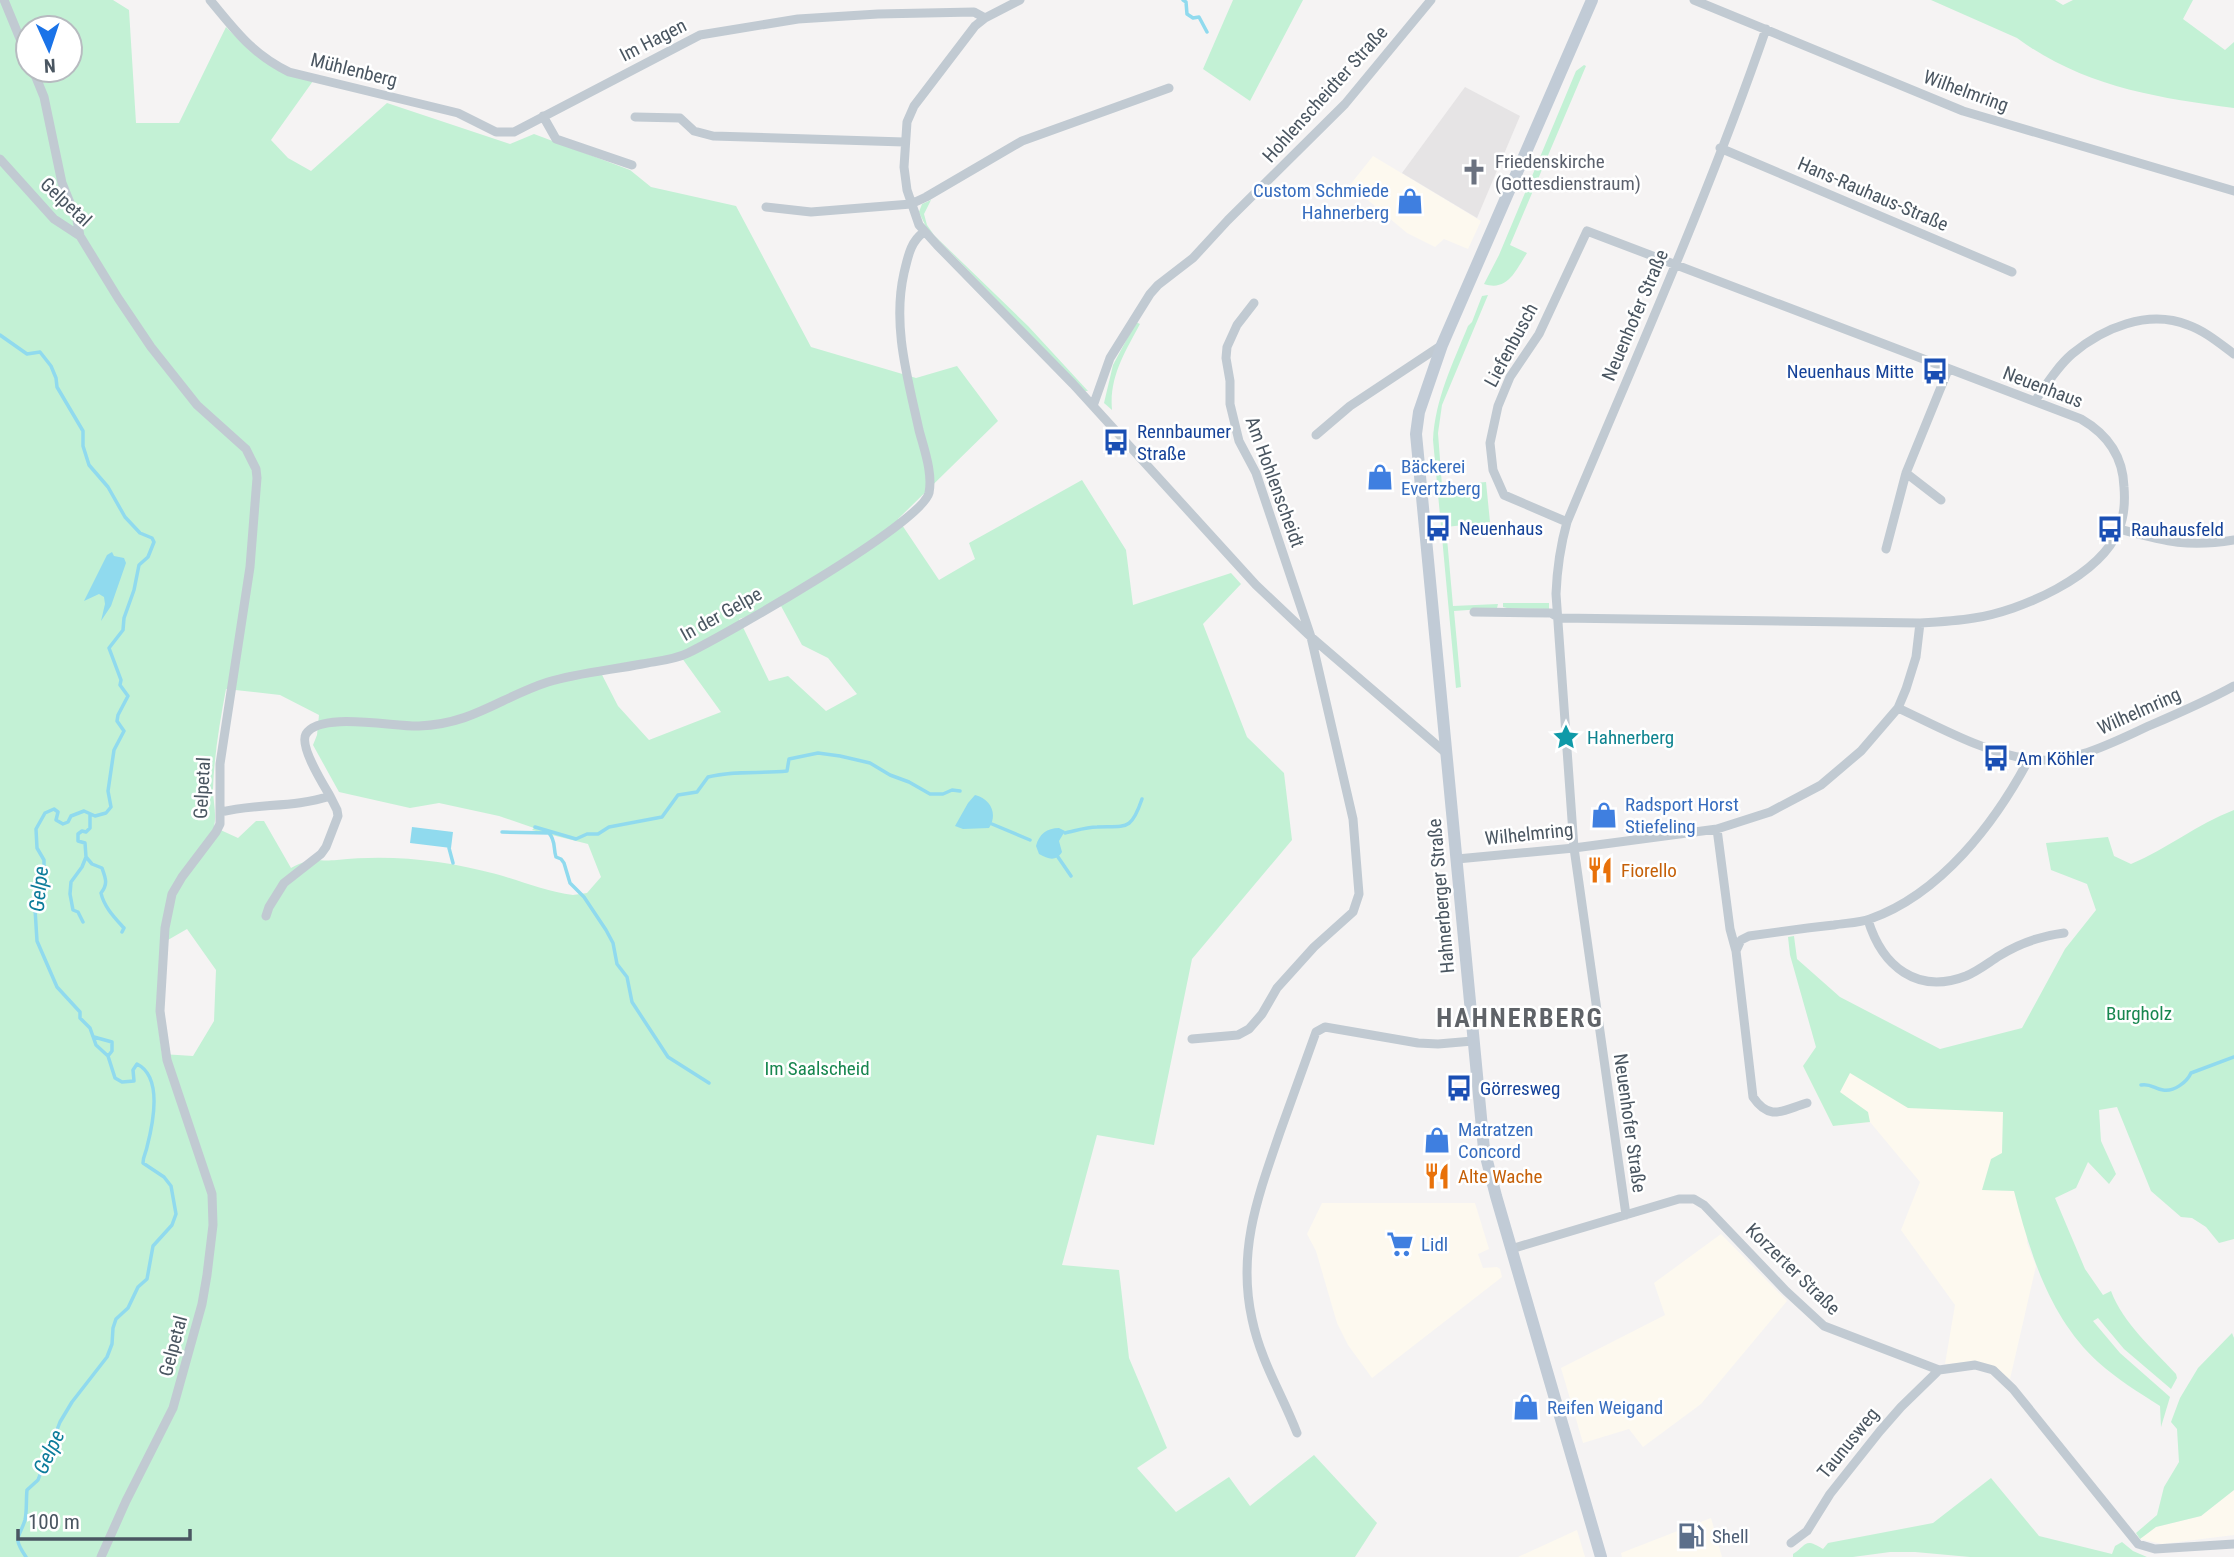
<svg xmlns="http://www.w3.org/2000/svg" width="2234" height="1557" font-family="'Roboto Condensed',sans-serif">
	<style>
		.commercial { fill: #fdf9ef }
		.education { fill: #e6e4e5 }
		.green { fill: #c3f1d5; fill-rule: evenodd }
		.water { fill: #90daee }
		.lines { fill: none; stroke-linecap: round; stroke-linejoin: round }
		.stream { stroke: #90daee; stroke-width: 3.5 }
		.minor { stroke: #c1cad2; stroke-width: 9 }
		.secondary { stroke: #c1cbd6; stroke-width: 12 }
		.labels { text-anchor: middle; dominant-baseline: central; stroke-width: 5; stroke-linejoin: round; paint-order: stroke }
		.street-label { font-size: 19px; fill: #4a5661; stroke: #fff }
		.worship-label { font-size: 19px; fill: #5b616d; stroke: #fff; text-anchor: start }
		.shop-label { font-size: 19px; fill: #366cbe; stroke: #fff; text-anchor: start }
		.transit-label { font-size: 19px; fill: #164399; stroke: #fff; text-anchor: start }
		.culture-label { font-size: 19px; fill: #0d838f; stroke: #fff; text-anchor: start }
		.food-label { font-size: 19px; fill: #c56008; stroke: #fff; text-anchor: start }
		.park-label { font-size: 19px; fill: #17864f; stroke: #fff }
		.service-label { font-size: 19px; fill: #4e5e75; stroke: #fff; text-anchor: start }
		.water-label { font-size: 21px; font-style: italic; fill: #0c7c9b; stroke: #fff }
		.district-label { font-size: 26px; font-weight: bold; letter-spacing: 2px; fill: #5f6368; stroke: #fff }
	</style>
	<rect width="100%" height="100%" fill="#f5f3f3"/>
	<path class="commercial" d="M 1373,156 L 1481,221 L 1468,249 L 1444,239 L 1435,247 L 1407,233 L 1350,185 Z
		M 2023,1028 L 2027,1243 L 2036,1266 L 2010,1379 L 1992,1367 L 1971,1362 L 1945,1364 L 1955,1305 L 1901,1230 L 1920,1182 L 1870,1122 L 1833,1126 L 1803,1066 L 1909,1059 Z
		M 1322,1203 L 1475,1203 L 1489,1249 L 1478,1254 L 1483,1268 L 1497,1267 L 1500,1269 L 1502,1277 L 1372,1378 L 1348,1345 L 1337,1323 L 1316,1251 L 1307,1234 Z
		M 1721,1234 L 1787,1301 L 1701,1404 L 1643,1447 L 1629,1429 L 1583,1443 L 1561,1368 L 1665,1315 L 1654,1283 Z
		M 2234,1490 L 2234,1535 L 2162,1544 L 2140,1539 L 2156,1527 L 2201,1516 Z
		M 1711,1518 L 1722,1557 L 1622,1557 L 1621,1553 Z
		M 1577,1530 L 1585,1557 L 1518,1557 Z"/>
	<path class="education" d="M 1465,87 L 1520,116 L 1477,218 L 1402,173 Z"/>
	<path class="green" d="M 0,0 L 113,0 L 129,10 L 136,123 L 179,123 L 226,27 L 248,49 L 313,81 L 271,140 L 288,158 L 311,171 L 387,103 L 510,144 L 534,134 L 630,170 L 651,187 L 736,206 L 811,347 L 916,378 L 957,366 L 998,421 L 898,519 L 939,580 L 975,559 L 969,543 L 1082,480 L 1126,550 L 1133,605 L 1231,573 L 1241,584 L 1203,624 L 1247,737 L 1284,773 L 1292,840 L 1192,959 L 1154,1145 L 1097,1135 L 1062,1265 L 1119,1270 L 1129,1358 L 1167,1448 L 1137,1468 L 1176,1512 L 1229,1477 L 1250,1506 L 1314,1455 L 1377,1523 L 1355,1557 L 0,1557 ZM 28,28 L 70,28 L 70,70 L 28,70 ZM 781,606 L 802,645 L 828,658 L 857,694 L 826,711 L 788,676 L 769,681 L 739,619 ZM 679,654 L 721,712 L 649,740 L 618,706 L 599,669 ZM 226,689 L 280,695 L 319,715 L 317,735 L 313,745 L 339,792 L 410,808 L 439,803 L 499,816 L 534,828 L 532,830 L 588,844 L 601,877 L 587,893 L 573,895 C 547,892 521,881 496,874 C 444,860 390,854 337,860 C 314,862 313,856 291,868 L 264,821 L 256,821 L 238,838 L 214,827 C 217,814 213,802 213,789 C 214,756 220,721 226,689 ZM 187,929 L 216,970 L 214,1021 L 193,1056 L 162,1054 L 156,1010 L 161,944 Z
		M 1233,0 L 1303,0 L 1250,101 L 1203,69 Z
		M 1931,0 L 2055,0 L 2063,5 L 2073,0 L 2193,0 L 2183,19 L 2225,50 L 2234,42 L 2234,108 C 2156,98 2082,86 2017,38 Z
		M 1584,65 L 1586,66 L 1510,245 L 1527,253 C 1516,270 1508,292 1484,284 L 1499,255 L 1576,71 Z
		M 931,200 L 924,214 L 927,225 L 934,235 L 1028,326 L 1088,391 L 1085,391 L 926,227 L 919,212 L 922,204 Z
		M 1488,295 L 1442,405 L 1438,433 L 1442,486 L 1486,482 L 1490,522 L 1446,527 L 1453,606 L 1498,604 L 1497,608 L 1454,611 L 1461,687 L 1456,688 L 1433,440 C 1435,399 1453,363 1468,326 L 1472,322 L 1482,296 Z
		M 1136,322 L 1140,324 C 1125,352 1109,377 1112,410 L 1104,403 L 1113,365 Z
		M 1503,603 L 1549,603 L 1549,609 L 1507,608 L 1503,607 Z
		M 2234,810 L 2234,1239 L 2219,1243 L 2206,1227 L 2192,1218 L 2181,1217 L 2151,1191 L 2117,1107 L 2099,1110 L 2101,1141 L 2116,1174 L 2109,1184 L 2088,1162 L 2076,1188 L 2055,1198 L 2085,1269 L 2103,1295 L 2111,1291 C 2123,1323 2153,1349 2176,1374 L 2177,1378 L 2171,1389 L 2124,1349 L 2098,1318 L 2093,1321 L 2120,1353 L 2170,1397 L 2161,1427 L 2160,1406 C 2138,1392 2117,1379 2098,1362 C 2049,1317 2030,1253 2014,1191 L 1982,1190 L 1991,1159 L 2002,1153 L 2003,1112 L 1908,1108 L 1850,1073 L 1840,1092 L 1868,1112 L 1870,1122 L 1833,1126 L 1803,1066 L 1816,1047 L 1790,955 L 1788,937 L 1794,936 L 1797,959 L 1840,997 L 1940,1049 L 2022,1028 L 2065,949 L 2096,910 L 2087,884 L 2051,870 L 2046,843 L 2108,837 L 2114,856 L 2131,864 C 2167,849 2197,824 2234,810 Z
		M 2232,1333 L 2234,1338 L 2234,1490 L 2201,1516 L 2156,1527 L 2140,1539 L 2136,1533 L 2157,1515 L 2164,1487 L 2179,1462 L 2177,1429 L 2171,1422 L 2180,1398 L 2198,1368 Z
		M 1991,1478 L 2039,1536 L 2112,1554 L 2115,1546 L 2122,1542 L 2133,1551 L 2147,1557 L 1970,1557 L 1915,1552 L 1890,1552 L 1853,1557 L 1793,1557 L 1793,1554 C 1807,1545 1804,1537 1823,1549 L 1828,1543 L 1933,1523 Z"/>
	<path class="water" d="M 112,552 L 114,556 L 124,558 L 126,563 L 111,606 L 101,621 L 105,604 L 104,597 L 99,594 L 84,601 L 107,555 Z
		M 975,795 C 991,799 998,814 989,828 L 963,829 L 955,826 L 968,803 Z
		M 412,827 L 453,832 L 451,848 L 410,843 Z
		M 1059,828 L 1065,831 L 1059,841 L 1062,852 C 1056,862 1048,859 1039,854 L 1036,846 C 1039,834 1047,828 1059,828 Z"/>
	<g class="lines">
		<path class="stream" d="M 1183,0 L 1186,2 L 1187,14 L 1193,18 L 1199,17 L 1207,32
			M 0,335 L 27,354 L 40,352 L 51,366 L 56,378 L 57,387 L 83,431 L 83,446 L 89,465 L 108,487 L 125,517 L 140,533 L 152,538 L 154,542 L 148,557 L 139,565 L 134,590 L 124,618 L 123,630 L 109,648 L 121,680 L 120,685 L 128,696 L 118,715 L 117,721 L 124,731 L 114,750 L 108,791 L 111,807 L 106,813 L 95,816 L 84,811 L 71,816 L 68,822 L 63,824 L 56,820 L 58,812 L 54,809 L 45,813 L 36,829 L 37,848 L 44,860 L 44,877 L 40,902 L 35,909 L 37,941 L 57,987 L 80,1012 L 80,1018 L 90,1028 L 96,1045 L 108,1056 L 115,1078 L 122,1082 L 134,1081 L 133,1070 L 137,1064 C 163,1077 153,1124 147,1147 C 146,1153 143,1156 143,1163 L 164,1177 L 171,1186 L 176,1214 L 172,1225 L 153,1246 L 147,1279 L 138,1287 L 128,1308 L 116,1319 L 113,1328 L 112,1344 L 107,1357 L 72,1402 L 60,1422 L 38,1480 L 27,1490 C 26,1499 27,1511 25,1520 C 19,1539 12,1536 26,1557
			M 992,824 L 1030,840
			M 535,827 L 576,839 L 587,834 L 598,834 L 609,827 L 662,817 L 678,795 L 697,792 L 708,777 C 734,770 760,774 787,771 L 789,759 L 818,753 L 840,756 L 870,763 L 890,775 L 909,782 L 930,794 L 943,794 L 952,790 L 960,791
			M 502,832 L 549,833 C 556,841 553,848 556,857 L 561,859 L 564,863 L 570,883 L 584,897 L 606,930 L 613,943 L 617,964 L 627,977 L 632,1002 L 668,1057 L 709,1083
			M 1065,833 C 1075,831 1086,827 1097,827 C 1127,826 1131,831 1142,799
			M 449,848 L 453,863
			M 86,857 L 92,864 L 102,868 C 106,879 108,884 101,893 C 104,907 115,918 124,928 L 122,932
			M 1058,857 L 1071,876
			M 83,922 L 78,912 L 73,910 L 70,894 L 71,882 L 82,867 L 86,857 L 85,843 L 78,841 L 78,834 L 82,831 L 86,832 L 90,828 L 90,814
			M 94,1037 L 112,1042 L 112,1051 L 108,1056
			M 2141,1085 C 2151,1083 2154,1089 2163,1090 C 2174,1092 2187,1082 2191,1073 L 2234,1057"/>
		<path class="minor" d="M 4,0 L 28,58
			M 210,0 C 236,31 251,53 289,72 L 458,113 L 496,132 L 514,132 L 700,35 L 798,19 L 878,14 L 974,12 L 985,18
			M 1020,0 L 985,18 L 975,26 L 914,106 L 907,122 L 904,167 L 907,190 L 919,225 L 937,245 L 1073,384 L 1256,585 L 1311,637 L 1446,753
			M 1694,0 L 1963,111 L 2234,191
			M 33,70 L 44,97 L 62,183 L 77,220 L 80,236
			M 543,116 L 556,139 L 632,165
			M 635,117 L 680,118 L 694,131 L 713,136 L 904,142
			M 1720,148 L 2012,272
			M 0,159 L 54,219 L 80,236 L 118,298 L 151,347 L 197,405 L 246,449 L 256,469 L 257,478 L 250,567 L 220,764 L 220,824 L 216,832 L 182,877 L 172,894 L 165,928 L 160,1011 L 167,1060 L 212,1194 L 213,1225 L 207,1275 L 202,1304 L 173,1408 L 126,1501 L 101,1557
			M 766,207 L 811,212 L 911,204 L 926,197 L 1022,141 L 1169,88
			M 2035,401 C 2046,385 2057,367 2072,354 C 2103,328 2148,309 2188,325 C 2205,331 2219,343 2234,354
			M 1093,406 L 1110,358 L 1150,294 L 1158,285 L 1193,258 L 1228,220 L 1345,104 L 1431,0
			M 1316,435 L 1350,406 L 1442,345
			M 1906,473 L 1948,370
			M 2119,529 C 2164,541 2187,548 2234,540
			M 1886,549 L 1906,473 L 1941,500
			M 1474,612 L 1551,613 L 1559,618 L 1920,623 C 1938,622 1956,621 1974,618 C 2020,611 2100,577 2119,529 C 2124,517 2125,500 2124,487 C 2123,456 2107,434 2081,419 L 1587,231 L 1539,334 L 1510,377 L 1498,406 L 1490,443 L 1493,470 L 1504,495 L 1567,522
			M 1898,708 C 1939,727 1983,752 2028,759 C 2071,766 2113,742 2151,725 C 2179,713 2207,701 2234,686
			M 221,812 C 257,803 294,808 330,796 C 323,784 299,746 306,734 C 320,711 394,727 419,726 C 473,724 501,697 548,682 C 578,673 611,670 642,664 C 657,661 674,660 688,653 C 725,635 921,524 929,493 C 933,473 924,449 919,430 C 908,379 892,326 904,273 C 908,257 910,242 924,232
			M 1717,829 L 1730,929 L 1736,951 L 1753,1097 C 1770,1122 1783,1110 1807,1103
			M 1457,859 L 1574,848 L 1717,829 L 1770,812 L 1821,785 L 1861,751 L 1898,708 L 1906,689 L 1916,657 L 1920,623
			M 266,916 L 269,907 L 284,883 L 321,854 L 326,847 L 338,816 L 337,810 L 330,796
			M 1868,920 C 1882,966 1917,995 1966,976 C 1978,971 1988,963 1999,956 C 2018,944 2041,936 2064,933
			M 1736,951 L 1741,940 L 1749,936 C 1777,932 1805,928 1834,925 C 1845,923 1859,923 1870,919 C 1941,894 1995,823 2029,759
			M 1192,1039 L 1238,1035 L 1249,1029 L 1262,1014 L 1277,988 L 1314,947 L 1353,912 L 1359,894 L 1353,819 L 1311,637 L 1256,473 L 1239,441 L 1230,404 L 1230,381 L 1226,358 L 1227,347 L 1237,325 L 1254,303
			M 1626,1215 L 1574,848 L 1556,594 C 1557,569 1560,547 1567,522 C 1635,359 1708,197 1766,29
			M 1511,1249 L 1679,1199 L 1694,1199 L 1704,1205 L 1786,1291 L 1824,1326 L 1939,1370 L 1975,1365 L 1993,1370 L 2013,1389 L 2138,1544 L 2155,1549 L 2234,1544
			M 1297,1433 C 1282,1394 1261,1362 1252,1319 C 1237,1251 1258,1196 1280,1132 C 1292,1099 1304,1065 1316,1032 L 1325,1027 L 1418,1043 L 1438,1044 L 1473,1041
			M 1791,1543 L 1807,1531 L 1830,1494 L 1880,1431 L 1901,1407 L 1939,1370"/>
		<path class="secondary" d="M 1592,0 L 1442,345 L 1419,412 L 1416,434 L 1484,1149 L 1496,1196 L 1601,1557"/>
	</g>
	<defs>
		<g id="church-bare" transform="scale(2.1)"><path d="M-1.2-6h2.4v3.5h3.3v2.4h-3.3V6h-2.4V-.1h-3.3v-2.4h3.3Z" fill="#6b7280" stroke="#fff" stroke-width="2.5" paint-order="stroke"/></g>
		<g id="shop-bare" transform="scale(2.1)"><path d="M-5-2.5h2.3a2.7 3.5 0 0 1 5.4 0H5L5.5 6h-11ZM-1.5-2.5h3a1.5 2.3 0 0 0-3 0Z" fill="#3f7fe0" stroke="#fff" stroke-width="2.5" paint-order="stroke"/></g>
		<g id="bus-bare" transform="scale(2.1)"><path d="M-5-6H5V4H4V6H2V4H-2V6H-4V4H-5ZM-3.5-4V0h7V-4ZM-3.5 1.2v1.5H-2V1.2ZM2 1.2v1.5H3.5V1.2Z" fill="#1a4fb4" stroke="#fff" stroke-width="2.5" paint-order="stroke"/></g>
		<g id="sight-bare" transform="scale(2.1)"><path d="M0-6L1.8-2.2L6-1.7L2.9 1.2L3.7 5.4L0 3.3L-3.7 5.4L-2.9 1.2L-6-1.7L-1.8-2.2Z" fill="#0f9aa8" stroke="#fff" stroke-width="2.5" paint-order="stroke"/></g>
		<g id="restaurant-bare" transform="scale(2.1)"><path d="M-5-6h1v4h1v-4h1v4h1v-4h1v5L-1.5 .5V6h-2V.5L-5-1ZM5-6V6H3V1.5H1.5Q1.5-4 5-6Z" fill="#e8710a" stroke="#fff" stroke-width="2.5" paint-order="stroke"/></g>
		<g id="supermarket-bare" transform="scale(2.1)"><path d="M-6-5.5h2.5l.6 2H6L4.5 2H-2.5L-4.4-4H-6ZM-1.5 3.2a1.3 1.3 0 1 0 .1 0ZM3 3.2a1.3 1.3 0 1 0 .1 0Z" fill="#3f7fe0" stroke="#fff" stroke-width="2.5" paint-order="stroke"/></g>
		<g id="fuel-bare" transform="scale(2.1)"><path d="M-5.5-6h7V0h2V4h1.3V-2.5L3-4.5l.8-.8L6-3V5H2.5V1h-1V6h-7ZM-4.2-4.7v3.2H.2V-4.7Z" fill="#5c6f8a" stroke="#fff" stroke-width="2.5" paint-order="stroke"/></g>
	</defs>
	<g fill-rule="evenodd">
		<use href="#church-bare" x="1474" y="172"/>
		<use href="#shop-bare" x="1410" y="201"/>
		<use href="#bus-bare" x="1935" y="371"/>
		<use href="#bus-bare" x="1116" y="442"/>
		<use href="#shop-bare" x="1380" y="477"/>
		<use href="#bus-bare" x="1438" y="528"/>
		<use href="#bus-bare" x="2110" y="529"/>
		<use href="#sight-bare" x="1566" y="737"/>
		<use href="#bus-bare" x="1996" y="758"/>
		<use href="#shop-bare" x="1604" y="815"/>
		<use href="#restaurant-bare" x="1600" y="870"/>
		<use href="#bus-bare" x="1459" y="1088"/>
		<use href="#shop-bare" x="1437" y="1140"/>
		<use href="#restaurant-bare" x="1437" y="1176"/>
		<use href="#supermarket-bare" x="1400" y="1244"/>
		<use href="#shop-bare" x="1526" y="1407"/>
		<use href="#fuel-bare" x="1691" y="1536"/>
	</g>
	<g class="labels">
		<g class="street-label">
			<text transform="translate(653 40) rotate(-27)">Im Hagen</text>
			<text transform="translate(354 70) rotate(14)">Mühlenberg</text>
			<text transform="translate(1966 91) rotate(20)">Wilhelmring</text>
			<text transform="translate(1325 94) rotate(-48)">Hohlenscheidter Straße</text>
			<text transform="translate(1873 194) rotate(23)">Hans-Rauhaus-Straße</text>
			<text transform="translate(66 202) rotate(43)">Gelpetal</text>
			<text transform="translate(1635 315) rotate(-67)">Neuenhofer Straße</text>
			<text transform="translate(1511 345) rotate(-62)">Liefenbusch</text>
			<text transform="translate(2043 387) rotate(21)">Neuenhaus</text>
			<text transform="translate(1275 482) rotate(70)">Am Hohlenscheidt</text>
			<text transform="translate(721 614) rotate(-29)">In der Gelpe</text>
			<text transform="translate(2139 711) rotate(-24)">Wilhelmring</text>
			<text transform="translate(202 788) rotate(-87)">Gelpetal</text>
			<text transform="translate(1529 834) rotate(-6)">Wilhelmring</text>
			<text transform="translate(1441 896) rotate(-95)">Hahnerberger Straße</text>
			<text transform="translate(1630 1123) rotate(82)">Neuenhofer Straße</text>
			<text transform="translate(1793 1269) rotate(44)">Korzerter Straße</text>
			<text transform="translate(173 1346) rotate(-75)">Gelpetal</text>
			<text transform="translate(1848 1443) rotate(-51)">Taunusweg</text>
		</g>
		<g class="worship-label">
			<text x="1495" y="161">Friedenskirche<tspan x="1495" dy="22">(Gottesdienstraum)</tspan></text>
		</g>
		<g class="shop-label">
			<text x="1389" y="190" text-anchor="end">Custom Schmiede<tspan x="1389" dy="22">Hahnerberg</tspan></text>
			<text x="1401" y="466">Bäckerei<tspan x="1401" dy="22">Evertzberg</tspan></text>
			<text x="1625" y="804">Radsport Horst<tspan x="1625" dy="22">Stiefeling</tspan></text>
			<text x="1458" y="1129">Matratzen<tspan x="1458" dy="22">Concord</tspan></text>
			<text x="1421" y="1244">Lidl</text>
			<text x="1547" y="1407">Reifen Weigand</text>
		</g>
		<g class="transit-label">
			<text x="1914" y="371" text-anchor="end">Neuenhaus Mitte</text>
			<text x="1137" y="431">Rennbaumer<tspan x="1137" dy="22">Straße</tspan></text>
			<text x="1459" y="528">Neuenhaus</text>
			<text x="2131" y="529">Rauhausfeld</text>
			<text x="2017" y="758">Am Köhler</text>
			<text x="1480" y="1088">Görresweg</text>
		</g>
		<g class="culture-label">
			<text x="1587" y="737">Hahnerberg</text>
		</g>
		<g class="food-label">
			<text x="1621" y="870">Fiorello</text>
			<text x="1458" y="1176">Alte Wache</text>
		</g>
		<g class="park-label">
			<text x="2139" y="1013">Burgholz</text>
			<text x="817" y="1068">Im Saalscheid</text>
		</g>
		<g class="service-label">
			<text x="1712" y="1536">Shell</text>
		</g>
		<g class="water-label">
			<text transform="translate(39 889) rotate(-84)">Gelpe</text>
			<text transform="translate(49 1452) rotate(-65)">Gelpe</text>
		</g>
		<g class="district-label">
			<text x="1520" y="1018">HAHNERBERG</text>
		</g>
	</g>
	<g transform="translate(49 49) rotate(177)"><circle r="33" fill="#ffffff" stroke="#b7bbc0" stroke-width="2"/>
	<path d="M0-5L12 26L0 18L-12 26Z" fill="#1a73e8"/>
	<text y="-10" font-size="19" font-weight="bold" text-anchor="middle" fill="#4a5661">N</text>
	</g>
	<path d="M18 1529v10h172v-10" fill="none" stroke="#4a5661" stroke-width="3.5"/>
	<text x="28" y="1529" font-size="21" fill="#4a5661" stroke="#ffffff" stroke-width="5" paint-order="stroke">100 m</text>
</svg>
